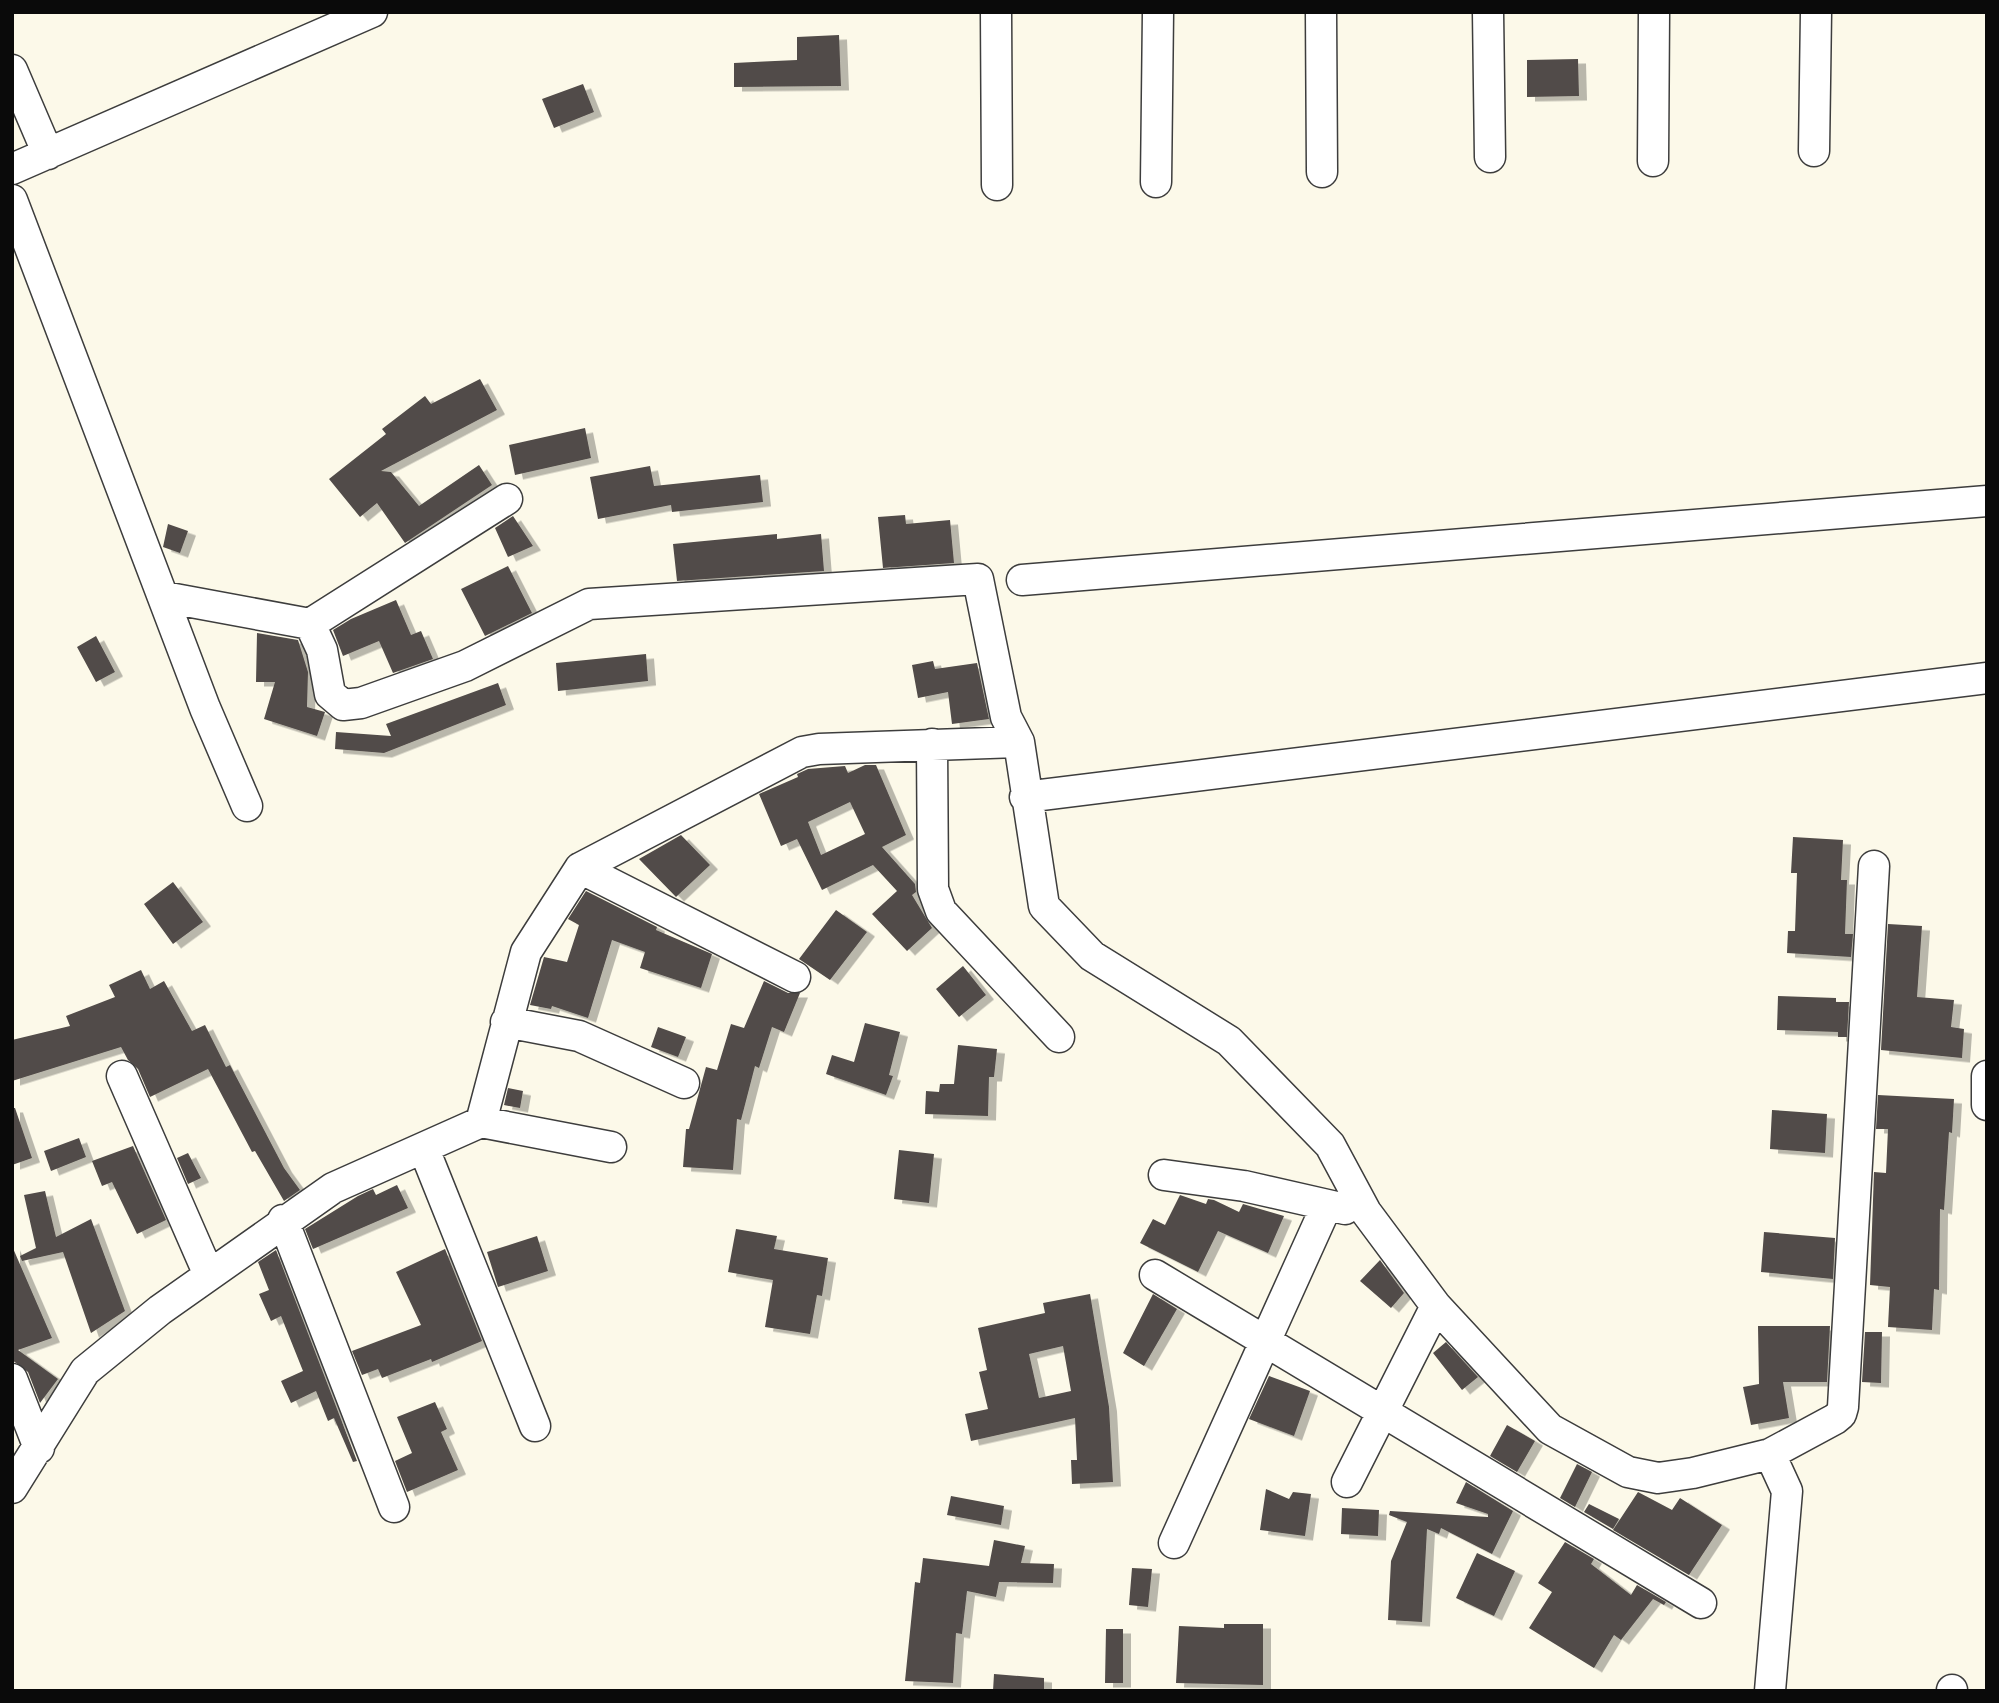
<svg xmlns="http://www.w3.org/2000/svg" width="1999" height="1703" font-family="Bitter,serif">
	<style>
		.building { fill: #514b48; fill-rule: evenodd; filter: url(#shadow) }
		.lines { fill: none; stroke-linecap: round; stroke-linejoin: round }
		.minor-casing { stroke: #3d3d3d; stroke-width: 33 }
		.minor { stroke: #fff; stroke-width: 30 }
	</style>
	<defs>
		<filter id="shadow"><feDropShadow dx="8" dy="4.5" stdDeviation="0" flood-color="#0004"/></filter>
	</defs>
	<rect width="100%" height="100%" fill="#fcf9e9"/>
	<path class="building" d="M 839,35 L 841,86 L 734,87 L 734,63 L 797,60 L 797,37 Z
		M 1578,59 L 1579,96 L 1527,97 L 1527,60 Z
		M 583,84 L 594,112 L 554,128 L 542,99 Z
		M 480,379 L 497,410 L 381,471 L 391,472 L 419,506 L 479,465 L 492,485 L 405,543 L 377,503 L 360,517 L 329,479 L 386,434 L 382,429 L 425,396 L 431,404 Z
		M 585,428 L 591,458 L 515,475 L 509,445 Z
		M 650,466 L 654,486 L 760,475 L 763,502 L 672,512 L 671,505 L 598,519 L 590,477 Z
		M 905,515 L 906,524 L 950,520 L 954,563 L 883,568 L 878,517 Z
		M 513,516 L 533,546 L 508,557 L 495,528 Z
		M 168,524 L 188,531 L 180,553 L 163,547 Z
		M 777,534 L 777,539 L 821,534 L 824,571 L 677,581 L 673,544 Z
		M 508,566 L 532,613 L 485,636 L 461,589 Z
		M 396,600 L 411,635 L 421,631 L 433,659 L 393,673 L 379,641 L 343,656 L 333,630 L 351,619 Z
		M 257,633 L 298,640 L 308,672 L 307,707 L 325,712 L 317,736 L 264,719 L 275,682 L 256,682 Z
		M 96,636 L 115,672 L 96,682 L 77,647 Z
		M 646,654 L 648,681 L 558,691 L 556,663 Z
		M 933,661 L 935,669 L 977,663 L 989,719 L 952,724 L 948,692 L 918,698 L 912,665 Z
		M 498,683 L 506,705 L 384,753 L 335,749 L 336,732 L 391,736 L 386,724 Z
		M 865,765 L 876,765 L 906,835 L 882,847 L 915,884 L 916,892 L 912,895 L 932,928 L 907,951 L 872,914 L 897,891 L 873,865 L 822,890 L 797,839 L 781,846 L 759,794 L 798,777 L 797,774 L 808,769 L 845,766 L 848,773 ZM 850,802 L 865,834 L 821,855 L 808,822 Z
		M 681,835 L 710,865 L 676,897 L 639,859 Z
		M 1793,837 L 1843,840 L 1841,880 L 1847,880 L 1845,934 L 1853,934 L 1851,957 L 1787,953 L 1788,931 L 1795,931 L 1797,873 L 1791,873 Z
		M 173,882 L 203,922 L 173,944 L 144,904 Z
		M 586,891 L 657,927 L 656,930 L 712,954 L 701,988 L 640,968 L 645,952 L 612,940 L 588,1018 L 552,1006 L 551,1009 L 530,1005 L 544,957 L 567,962 L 579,925 L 568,919 Z
		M 836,910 L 867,932 L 830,980 L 799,959 Z
		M 1888,924 L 1922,926 L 1917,997 L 1954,1000 L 1951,1027 L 1964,1029 L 1962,1058 L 1881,1050 Z
		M 963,966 L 986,995 L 959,1017 L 936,989 Z
		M 141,970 L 150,989 L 164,981 L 192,1031 L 205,1025 L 226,1067 L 230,1065 L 284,1168 L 300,1190 L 284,1201 L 255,1151 L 252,1152 L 208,1069 L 150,1097 L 138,1069 L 128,1060 L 121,1047 L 12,1081 L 12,1040 L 70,1026 L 66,1016 L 115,997 L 109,985 Z
		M 764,981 L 788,993 L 800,993 L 784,1032 L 772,1027 L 759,1068 L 755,1066 L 741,1120 L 737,1119 L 733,1170 L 683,1167 L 686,1129 L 689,1129 L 706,1067 L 717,1070 L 731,1024 L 744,1028 Z
		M 1778,996 L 1836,998 L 1836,1002 L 1849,1002 L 1847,1037 L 1838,1037 L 1838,1032 L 1777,1030 Z
		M 865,1023 L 900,1032 L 889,1075 L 893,1076 L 886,1095 L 826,1074 L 832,1055 L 854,1062 Z
		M 658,1027 L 686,1037 L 678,1057 L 651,1047 Z
		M 958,1045 L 997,1049 L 994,1077 L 989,1077 L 988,1116 L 925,1114 L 926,1091 L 939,1092 L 940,1084 L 954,1084 Z
		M 508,1088 L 523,1091 L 520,1108 L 504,1105 Z
		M 1878,1095 L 1954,1099 L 1952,1133 L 1949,1132 L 1944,1210 L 1940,1209 L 1939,1290 L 1934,1289 L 1932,1330 L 1888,1327 L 1890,1287 L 1870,1285 L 1874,1172 L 1886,1173 L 1888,1129 L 1876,1129 Z
		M 12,1108 L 15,1108 L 32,1158 L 12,1165 Z
		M 1772,1110 L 1827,1114 L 1825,1153 L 1770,1149 Z
		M 79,1138 L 86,1157 L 51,1171 L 44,1151 Z
		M 133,1146 L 166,1220 L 137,1234 L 112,1182 L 102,1186 L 92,1161 Z
		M 899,1150 L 934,1154 L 929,1203 L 894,1199 Z
		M 188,1153 L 201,1178 L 188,1184 L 177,1158 Z
		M 397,1185 L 408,1208 L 313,1249 L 305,1229 L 358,1196 L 373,1189 L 376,1195 Z
		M 45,1191 L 56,1237 L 91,1219 L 125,1311 L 91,1333 L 63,1252 L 22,1261 L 20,1256 L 36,1248 L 24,1195 Z
		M 1180,1195 L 1206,1204 L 1208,1199 L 1214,1200 L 1239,1212 L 1243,1204 L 1284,1216 L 1268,1253 L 1218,1231 L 1198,1272 L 1140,1243 L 1153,1219 L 1165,1225 Z
		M 736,1229 L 777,1236 L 774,1249 L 828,1258 L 822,1296 L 817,1295 L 810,1334 L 765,1327 L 773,1280 L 728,1272 Z
		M 1764,1232 L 1835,1238 L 1833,1279 L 1761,1272 Z
		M 537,1236 L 548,1271 L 498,1287 L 487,1252 Z
		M 12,1246 L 52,1338 L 18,1350 L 58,1379 L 40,1403 L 28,1372 L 12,1360 Z
		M 445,1249 L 482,1341 L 432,1362 L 431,1359 L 382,1378 L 378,1369 L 362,1375 L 352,1351 L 421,1325 L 396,1272 Z
		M 276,1250 L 357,1461 L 353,1462 L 334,1418 L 328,1421 L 316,1391 L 291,1403 L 281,1381 L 303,1371 L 281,1316 L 271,1321 L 259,1294 L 269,1290 L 258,1262 Z
		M 1380,1260 L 1404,1293 L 1391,1308 L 1360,1281 Z
		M 1090,1294 L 1109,1407 L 1113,1482 L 1072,1484 L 1071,1460 L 1077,1460 L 1075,1418 L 971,1441 L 965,1414 L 988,1409 L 979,1372 L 987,1370 L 978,1328 L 1045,1313 L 1043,1303 ZM 1063,1346 L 1071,1391 L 1039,1398 L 1029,1354 Z
		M 1153,1294 L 1177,1309 L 1144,1366 L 1123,1353 Z
		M 1758,1326 L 1830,1326 L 1827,1382 L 1783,1382 L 1789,1418 L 1751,1425 L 1743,1387 L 1759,1384 Z
		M 1865,1332 L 1882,1332 L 1881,1383 L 1862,1382 Z
		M 1446,1342 L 1478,1377 L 1462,1390 L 1433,1353 Z
		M 1269,1376 L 1310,1391 L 1294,1436 L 1249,1419 Z
		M 435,1402 L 447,1429 L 441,1432 L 458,1470 L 407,1492 L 395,1461 L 412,1453 L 397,1417 Z
		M 1507,1425 L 1535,1441 L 1517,1472 L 1490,1456 Z
		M 1577,1464 L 1592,1472 L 1575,1507 L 1560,1498 Z
		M 1466,1482 L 1513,1511 L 1492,1554 L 1441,1528 L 1439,1534 L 1427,1529 L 1422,1622 L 1388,1620 L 1391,1561 L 1407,1522 L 1389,1515 L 1390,1511 L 1488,1517 L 1488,1514 L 1456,1503 Z
		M 1266,1489 L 1289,1499 L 1293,1492 L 1311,1494 L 1305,1536 L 1260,1530 Z
		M 1638,1492 L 1672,1510 L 1680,1498 L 1722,1525 L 1689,1575 L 1613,1530 Z
		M 951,1496 L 1004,1506 L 1001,1525 L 947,1515 Z
		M 1589,1504 L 1619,1519 L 1613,1529 L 1584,1512 Z
		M 1342,1508 L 1379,1510 L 1378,1536 L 1341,1534 Z
		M 994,1540 L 1025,1546 L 1021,1563 L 1054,1564 L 1053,1583 L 999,1582 L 996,1597 L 967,1591 L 962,1634 L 956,1633 L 953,1683 L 905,1681 L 915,1582 L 920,1583 L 923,1558 L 989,1566 Z
		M 1565,1542 L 1594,1559 L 1591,1564 L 1631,1595 L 1637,1585 L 1666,1602 L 1664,1605 L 1653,1599 L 1621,1640 L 1614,1635 L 1594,1668 L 1529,1628 L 1552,1592 L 1538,1583 Z
		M 1477,1553 L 1515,1571 L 1494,1616 L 1456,1598 Z
		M 1132,1568 L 1152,1569 L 1148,1607 L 1129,1605 Z
		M 1224,1624 L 1263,1624 L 1263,1685 L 1176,1683 L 1179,1626 L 1224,1628 Z
		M 1106,1629 L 1123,1629 L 1123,1683 L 1105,1683 Z
		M 994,1674 L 1044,1678 L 1044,1691 L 993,1691 Z"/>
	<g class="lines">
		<g class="minor-casing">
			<path id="minor" d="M 996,12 L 997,185
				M 1321,12 L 1322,172
				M 1488,12 L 1490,157
				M 12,70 L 48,154
				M 1814,151 L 1816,12
				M 1653,161 L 1654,12
				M 12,169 L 372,12
				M 1156,182 L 1158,12
				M 12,200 L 205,708 L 247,806
				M 1022,580 L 1987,501
				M 164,597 L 310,624 L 322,650 L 330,694 L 343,705 L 361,703 L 465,666 L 589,604 L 978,579 L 1006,717 L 1019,742 L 1044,906 L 1092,956 L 1229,1041 L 1330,1145 L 1366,1212 L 1436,1306 L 1550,1429 L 1628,1472 L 1658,1478 L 1693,1473 L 1770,1454 L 1787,1491 L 1770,1691
				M 310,624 L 507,499
				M 932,744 L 933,889 L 941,911 L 1059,1037
				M 1025,797 L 1987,678
				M 580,868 L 795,977
				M 506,1022 L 579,1036 L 684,1083
				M 122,1076 L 209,1275
				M 1987,1076 L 1987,1105
				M 481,1122 L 526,952 L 580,868 L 802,752 L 819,749 L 1019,742
				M 424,1149 L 535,1426
				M 1164,1175 L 1244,1186 L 1345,1209
				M 283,1220 L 394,1507
				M 1155,1275 L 1701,1603
				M 12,1379 L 39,1448
				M 1770,1454 L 1835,1419 L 1841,1414 L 1843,1407 L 1874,866
				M 1347,1482 L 1436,1306
				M 12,1488 L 85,1371 L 160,1310 L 333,1188 L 481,1122 L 611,1147
				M 1174,1543 L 1326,1207
				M 1952,1691 L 1952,1690"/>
		</g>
		<use href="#minor" class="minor"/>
	</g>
	<rect width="1999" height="1703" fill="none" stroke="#0a0a0a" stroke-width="28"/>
</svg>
